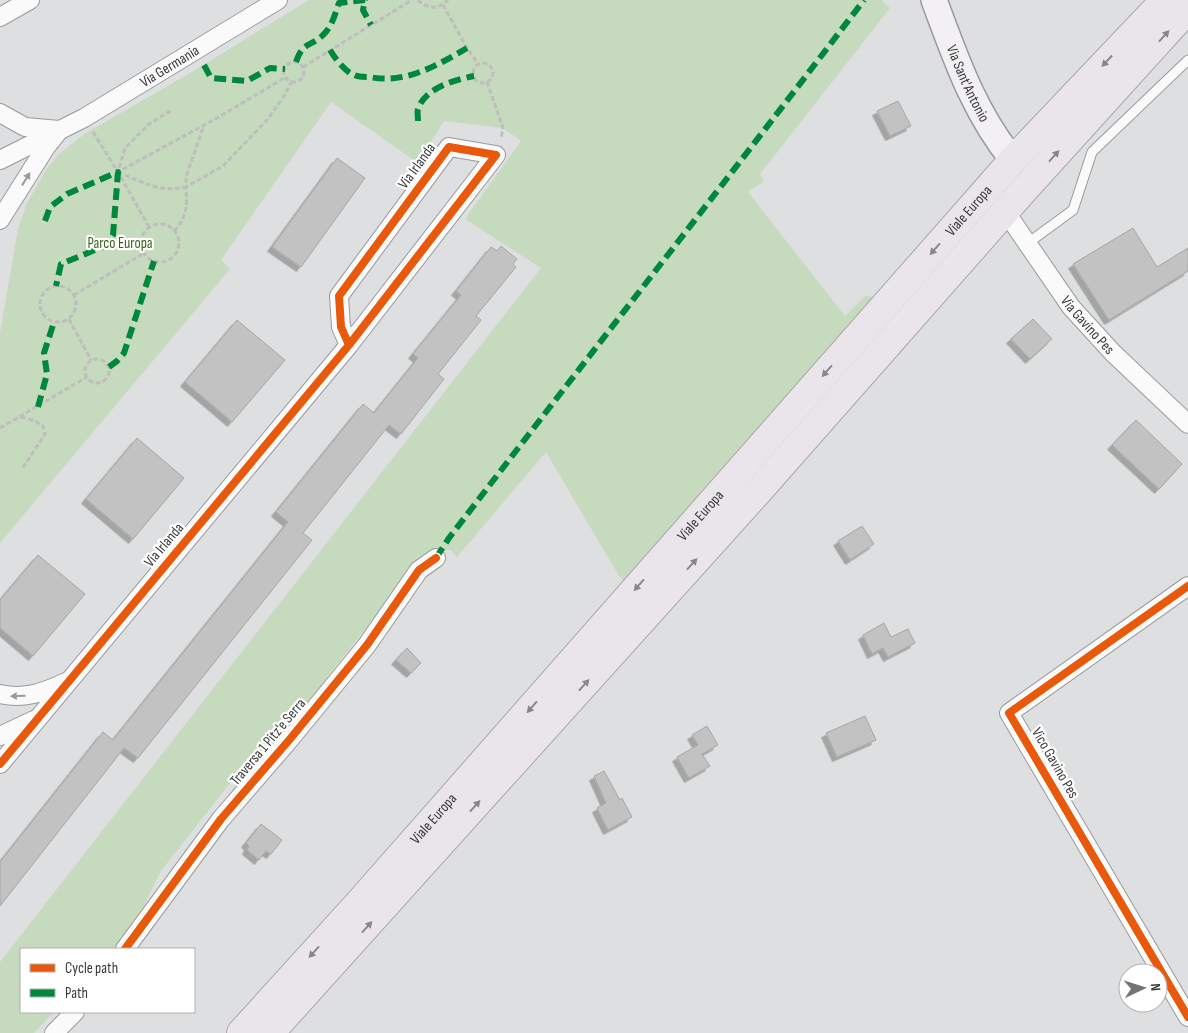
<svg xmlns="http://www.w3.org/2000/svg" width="1188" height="1033" font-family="'Sofia Sans Condensed',sans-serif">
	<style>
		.green { fill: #c6dabd }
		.building { fill: #c2c2c2; stroke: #a6a6a6; filter: url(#shadow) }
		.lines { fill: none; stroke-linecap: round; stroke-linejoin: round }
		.lane-casing { stroke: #999a9b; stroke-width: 11 }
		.street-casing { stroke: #999a9b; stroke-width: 20 }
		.secondary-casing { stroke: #999a9b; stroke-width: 28 }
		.primary-casing { stroke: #aca5ae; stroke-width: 30 }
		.path { stroke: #bebebf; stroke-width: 3; stroke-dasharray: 5 2.5; stroke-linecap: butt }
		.lane { stroke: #fafafa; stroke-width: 9 }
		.street { stroke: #fafafa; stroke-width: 18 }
		.secondary { stroke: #f2f0f2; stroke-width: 25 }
		.primary { stroke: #e9e5ea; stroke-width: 28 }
		.quiet { stroke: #00873e; stroke-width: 6; stroke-dasharray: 12 6; stroke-linecap: butt }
		.cycleway-casing { stroke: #fff; stroke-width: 11 }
		.cycleway { stroke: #e8590c; stroke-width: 8 }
		.oneway { fill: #888689 }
		.oneway2 { fill: #9a9a9a }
		.labels { text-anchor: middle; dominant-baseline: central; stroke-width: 4.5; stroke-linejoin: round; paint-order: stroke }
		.street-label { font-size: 15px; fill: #39393a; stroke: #fff }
		.park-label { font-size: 15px; fill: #39641b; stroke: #fff }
	</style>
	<defs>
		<filter id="shadow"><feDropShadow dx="-4.5" dy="4.5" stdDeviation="0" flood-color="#0004"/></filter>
	</defs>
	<rect width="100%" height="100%" fill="#dedfe0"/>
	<path class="green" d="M 309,0 L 881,0 L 890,8 L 760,174 L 764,181 L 748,192 L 845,316 L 865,296 L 882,298 L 630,588 L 619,576 L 546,452 L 457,557 L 451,550 L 432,549 L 418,557 L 385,605 L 334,668 L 307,705 L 268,751 L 230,783 L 161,871 L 143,907 L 113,949 L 21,949 L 21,1012 L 54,1012 L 34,1033 L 0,1033 L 0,962 L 541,268 L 465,219 L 521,141 L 503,128 L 444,121 L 418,163 L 331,102 L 221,260 L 230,269 L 0,543 L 0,333 L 18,229 L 27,203 L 48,167 L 59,154 L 86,133 L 192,72 Z"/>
	<path class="building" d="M 898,101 L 911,126 L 890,136 L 877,111 Z
		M 337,158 L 365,178 L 301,267 L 272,247 Z
		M 1133,228 L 1157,267 L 1188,248 L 1188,271 L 1109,320 L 1073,264 Z
		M 501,246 L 517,259 L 513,264 L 516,267 L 476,316 L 481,320 L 438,374 L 444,379 L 401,434 L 389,425 L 303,533 L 312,540 L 138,758 L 124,748 L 0,906 L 0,862 L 103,732 L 113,740 L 288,522 L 276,512 L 363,404 L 374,413 L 418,358 L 413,354 L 461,295 L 456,291 L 491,247 L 497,251 Z
		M 1033,319 L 1052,339 L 1030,359 L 1011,339 Z
		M 237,320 L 285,360 L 232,422 L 185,382 Z
		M 1136,420 L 1182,464 L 1159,489 L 1112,445 Z
		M 137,438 L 184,478 L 133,539 L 86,499 Z
		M 862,526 L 874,544 L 850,560 L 838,541 Z
		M 38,555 L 85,594 L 33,656 L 0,628 L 0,600 Z
		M 884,623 L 891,637 L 908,629 L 915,643 L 888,657 L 883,648 L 872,654 L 863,635 Z
		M 407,648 L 421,663 L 411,673 L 396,660 Z
		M 865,716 L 876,740 L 837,757 L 826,733 Z
		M 707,726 L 718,745 L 702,754 L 710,766 L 689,778 L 677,757 L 698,745 L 692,735 Z
		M 604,771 L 620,800 L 622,798 L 632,817 L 608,830 L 597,808 L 606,803 L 594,776 Z
		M 261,824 L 282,840 L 271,854 L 266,851 L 259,860 L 247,850 L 249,846 L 246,843 Z"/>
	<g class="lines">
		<g class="lane-casing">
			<path id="lane" d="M 1028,243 L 1073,210 L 1092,152 L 1188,60"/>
		</g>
		<g class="street-casing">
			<g id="street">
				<path d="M 0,17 L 30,0"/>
				<path d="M 0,113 L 25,127 L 59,130"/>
				<path id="s1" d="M 0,160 L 84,118 L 278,0"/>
				<path id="s2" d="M 1005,211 L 1071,307 L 1113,353 L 1188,424"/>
				<path d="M 0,220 L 46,147 L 58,132"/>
				<path d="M 1188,586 L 1009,713 L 1188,1017"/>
				<path d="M 0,694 C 23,700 45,692 66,682"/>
				<path d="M 0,736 L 34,720"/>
				<path d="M 0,764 L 349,345 L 496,155 L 449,147 L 339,296 L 341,327 L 349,345"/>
				<path d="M 125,949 L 221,819 L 290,739 L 367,645 L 419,570 L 436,558"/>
				<path d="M 54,1033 L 75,1012"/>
			</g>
		</g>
		<g class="secondary-casing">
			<g id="secondary">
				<path id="s3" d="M 934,0 C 955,56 974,113 1013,160"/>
			</g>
		</g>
		<g class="primary-casing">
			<g id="primary">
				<path id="s4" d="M 241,1033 L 359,903 L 1013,160 L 1165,0"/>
				<path d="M 270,1033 L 763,486 L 1022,192 L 1188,9"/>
			</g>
		</g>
		<path class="path" d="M 418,0 C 427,9 439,10 448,0
			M 443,5 L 467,48 L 479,65
			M284 72a10 10 0 1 1 20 0a10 10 0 1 1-20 0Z
			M473 73a10 10 0 1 1 20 0a10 10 0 1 1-20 0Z
			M 303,67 L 412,0
			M 487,82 L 503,128 L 501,138
			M 93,132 L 118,172 L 217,118 L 286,77
			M 118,172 C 142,182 160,193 186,187 L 186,177 L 204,125
			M141 243a19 19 0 1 1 38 0a19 19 0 1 1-38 0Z
			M 149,227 L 118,172 L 125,148 L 149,124 L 172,110
			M 174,231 C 188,217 187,204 186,187 L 223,166 L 267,120 L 284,96 L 292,81
			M40 304a18 18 0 1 1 36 0a18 18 0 1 1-36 0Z
			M 74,295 L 144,253
			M 69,319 L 91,360
			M85 371a12 12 0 1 1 24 0a12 12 0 1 1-24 0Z
			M 21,417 L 35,421 L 43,426 L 45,434 L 22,469
			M 0,428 L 87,377"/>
		<use href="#lane" class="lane"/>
		<use href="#street" class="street"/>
		<use href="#secondary" class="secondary"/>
		<use href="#primary" class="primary"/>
		<path class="quiet" d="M 330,50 C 335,58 344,71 354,75 C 358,77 364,77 369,77 C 406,84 436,66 467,48
			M 296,62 C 303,41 311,47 323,35 C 332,27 335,14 339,3 L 365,0 L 363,10 L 371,25
			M 204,65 L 211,78 L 247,81 L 270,68 L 285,69
			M 418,121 C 418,117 417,112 418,109 C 425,88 454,80 474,76
			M 45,221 L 50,207 L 67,194 L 118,172 L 113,235 L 107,245 L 61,264 L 56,286
			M 109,367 L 117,361 L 124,353 L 154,261
			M 38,407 L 47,374 L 44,353 L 54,322
			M 436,558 L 449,538 C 587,358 727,180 864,0"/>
		<g class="cycleway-casing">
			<path id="cycleway" d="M 1188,586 L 1009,713 L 1188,1017
				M 0,764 L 349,345 L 496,155 L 449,147 L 339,296 L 341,327 L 349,345
				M 125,949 L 221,819 L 290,739 L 367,645 L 419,570 L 436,558"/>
		</g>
		<use href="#cycleway" class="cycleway"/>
	</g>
	<defs><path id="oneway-solid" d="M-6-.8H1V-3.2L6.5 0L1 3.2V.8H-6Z" transform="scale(1.25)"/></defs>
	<g class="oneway">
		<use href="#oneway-solid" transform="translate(1164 36) rotate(-48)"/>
		<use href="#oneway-solid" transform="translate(1107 61) rotate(133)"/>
		<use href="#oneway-solid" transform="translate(1054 156) rotate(-48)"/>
		<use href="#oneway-solid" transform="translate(935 249) rotate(131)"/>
		<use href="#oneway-solid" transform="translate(827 371) rotate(131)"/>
		<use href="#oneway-solid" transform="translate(692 564) rotate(-48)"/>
		<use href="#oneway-solid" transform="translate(639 585) rotate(131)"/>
		<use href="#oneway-solid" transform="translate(584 685) rotate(-48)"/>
		<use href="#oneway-solid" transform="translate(532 707) rotate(131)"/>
		<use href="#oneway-solid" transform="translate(475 806) rotate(-48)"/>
		<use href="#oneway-solid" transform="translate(367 927) rotate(-48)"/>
		<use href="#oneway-solid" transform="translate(314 952) rotate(132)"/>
	</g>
	<g class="oneway2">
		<use href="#oneway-solid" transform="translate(26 179) rotate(-58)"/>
		<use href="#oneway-solid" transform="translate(18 696) rotate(178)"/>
	</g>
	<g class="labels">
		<g class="street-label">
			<text stroke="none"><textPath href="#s1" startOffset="194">Via Germania</textPath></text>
			<text stroke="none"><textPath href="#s3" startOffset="90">Via Sant'Antonio</textPath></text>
			<text transform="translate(417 166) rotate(-54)">Via Irlanda</text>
			<text stroke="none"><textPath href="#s4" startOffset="1098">Viale Europa</textPath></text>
			<text stroke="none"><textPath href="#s2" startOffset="141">Via Gavino Pes</textPath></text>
			<text stroke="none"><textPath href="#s4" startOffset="692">Viale Europa</textPath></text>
			<text transform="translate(164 545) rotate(-50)">Via Irlanda</text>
			<text transform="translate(268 742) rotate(-50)">Traversa 1 Pitz'e Serra</text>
			<text transform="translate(1055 763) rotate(60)">Vico Gavino Pes</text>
			<text stroke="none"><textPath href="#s4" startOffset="288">Viale Europa</textPath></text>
		</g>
		<g class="park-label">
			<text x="120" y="243">Parco Europa</text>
		</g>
	</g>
	<rect x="20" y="948" width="175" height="65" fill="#ffffff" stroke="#b0b0b0"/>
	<rect x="30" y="964" width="25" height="8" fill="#e8590c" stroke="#b0b0b0"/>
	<text x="65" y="973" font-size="15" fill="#39393a">Cycle path</text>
	<rect x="30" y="989" width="25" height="8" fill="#00873e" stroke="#b0b0b0"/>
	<text x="65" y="998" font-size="15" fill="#39393a">Path</text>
	<g transform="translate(1143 988) rotate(86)"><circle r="24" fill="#ffffff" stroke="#b0b0b0"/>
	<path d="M0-4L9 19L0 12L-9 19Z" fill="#737374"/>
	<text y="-8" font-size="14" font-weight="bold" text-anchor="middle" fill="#39393a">N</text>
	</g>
</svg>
